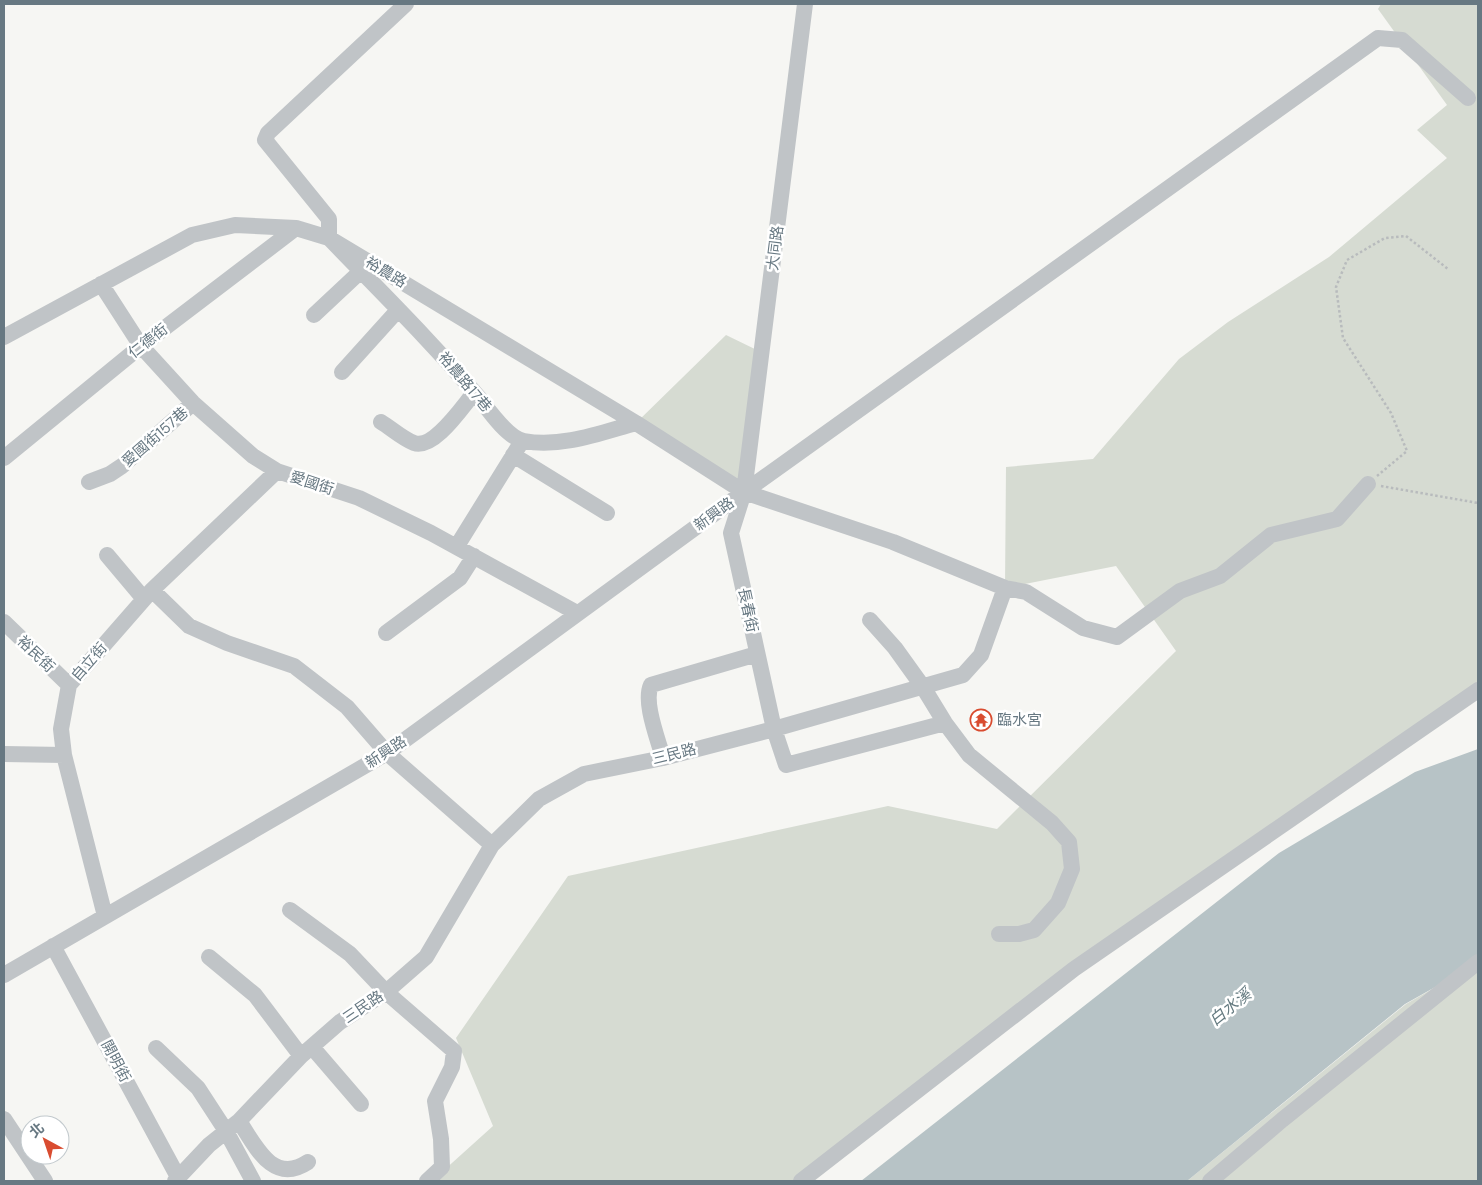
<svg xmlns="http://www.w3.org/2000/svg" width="1482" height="1185" font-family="'DM Sans','Noto Sans TC',sans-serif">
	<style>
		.green { fill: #d6dbd2 }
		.water { fill: #b7c3c6 }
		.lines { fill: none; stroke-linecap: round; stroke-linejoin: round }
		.path { stroke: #b8bbbd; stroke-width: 2.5; stroke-dasharray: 2.5 2.5; stroke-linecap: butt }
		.minor { stroke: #c0c4c7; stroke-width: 16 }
		.labels { text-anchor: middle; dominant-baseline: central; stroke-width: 5; stroke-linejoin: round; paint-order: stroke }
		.street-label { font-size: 15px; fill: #677882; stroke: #fff }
		.poi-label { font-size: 15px; fill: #677882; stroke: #fff; text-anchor: start }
		.water-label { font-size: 16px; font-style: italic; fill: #63797f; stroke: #fff }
	</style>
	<rect width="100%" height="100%" fill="#f6f6f3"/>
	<path class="green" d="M 1381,4 L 1478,4 L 1478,693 L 1269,830 L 806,1181 L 432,1181 L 493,1126 L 456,1038 L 568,876 L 888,806 L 997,829 L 1176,651 L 1116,566 L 1005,588 L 1006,467 L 1093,459 L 1179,359 L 1228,322 L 1329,257 L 1447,158 L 1417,130 L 1447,105 L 1378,9 Z
		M 726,335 L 763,353 L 743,488 L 636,423 Z
		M 1478,963 L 1478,1181 L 1187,1181 L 1406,1004 Z"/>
	<path class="water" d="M 1478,749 L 1478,963 L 1405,1004 L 1187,1181 L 861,1181 L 1279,853 L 1415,772 Z"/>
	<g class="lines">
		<path class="path" d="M 1377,476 L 1407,451 L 1391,413 L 1343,338 L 1336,287 L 1347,260 L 1385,238 L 1406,236 L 1448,269
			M 1381,486 L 1478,503"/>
		<path class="minor" d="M 406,4 L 268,133 L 265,140 L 329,219 L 329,238 C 380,291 433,343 480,399 C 489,411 508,438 524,441 C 561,448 600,433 636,423
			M 805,4 L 744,492 L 731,533 L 774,729 L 786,765 L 945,723
			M 101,284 L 141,346 L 193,403 L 253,456 L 277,471 L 359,498 L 431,533 L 577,613
			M 314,315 L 361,271
			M 4,337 L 192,235 L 235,225 L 296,228 L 329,238 L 636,423 L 744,492 L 893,542 L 1005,588 L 981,655 L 963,675 L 774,729 L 663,758 L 584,774 L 539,799 L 492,845 L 426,957 L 386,992 L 340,1022 L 301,1056 L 239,1121 L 209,1145 L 175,1181
			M 342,372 L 398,310
			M 381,422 C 391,428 403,439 414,443 C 434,450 462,407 474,393
			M 513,455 L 607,513
			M 4,458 L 141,346 L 296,228
			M 89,482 L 110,474 L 122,466 L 193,403
			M 457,546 L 522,441
			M 107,555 L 144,599
			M 1005,588 L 1026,592 L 1083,628 L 1117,637 L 1180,591 L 1220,576 L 1271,535 L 1337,519 L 1368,484
			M 152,590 L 189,626 L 227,643 L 294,666 L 347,707 L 387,753 L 492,845
			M 870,620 L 895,648 L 923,687 L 945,723 L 969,755 L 1052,823 L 1069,842 L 1072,869 L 1058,903 L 1034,930 L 1019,934 L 999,934
			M 4,622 L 69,685
			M 386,633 L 460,578 L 474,556
			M 4,754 L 64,755
			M 663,758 C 658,739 643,702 651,685 L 757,654
			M 290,910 L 350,954 L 386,992 L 454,1051 L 452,1067 L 435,1101 L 441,1139 L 442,1167 L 427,1181
			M 105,916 L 64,755 L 61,729 L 69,685 L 152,590 L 277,471
			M 53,946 L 178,1177
			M 209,957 L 255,995 L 301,1056
			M 4,975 L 387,753 L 744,492 L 1378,38 L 1402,40 L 1468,98
			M 312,1047 L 361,1104
			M 156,1048 L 198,1088 L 226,1131 L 253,1181
			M 4,1119 L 45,1181
			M 239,1121 C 256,1147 273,1185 308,1162
			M 801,1181 L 1074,969 L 1478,690
			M 1210,1181 L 1282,1120 L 1478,962"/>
	</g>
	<defs>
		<g id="temple-ring" transform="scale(1.125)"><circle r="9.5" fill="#fff" stroke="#d94c30" stroke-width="1.5"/><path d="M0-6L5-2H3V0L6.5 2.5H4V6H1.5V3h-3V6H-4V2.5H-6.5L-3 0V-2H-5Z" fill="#d94c30"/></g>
	</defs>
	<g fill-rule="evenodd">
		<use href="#temple-ring" x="981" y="720"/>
	</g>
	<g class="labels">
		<g class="street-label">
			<text transform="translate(775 248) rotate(-83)">大同路</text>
			<text transform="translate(386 272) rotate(31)">裕農路</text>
			<text transform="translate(148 341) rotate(-38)">仁德街</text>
			<text transform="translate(465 382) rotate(50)">裕農路17巷</text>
			<text transform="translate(155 437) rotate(-41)">愛國街157巷</text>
			<text transform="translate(312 483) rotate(18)">愛國街</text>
			<text transform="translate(714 514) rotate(-36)">新興路</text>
			<text transform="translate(748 610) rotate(78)">長春街</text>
			<text transform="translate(36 654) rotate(44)">裕民街</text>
			<text transform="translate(89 662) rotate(-49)">自立街</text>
			<text transform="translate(386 752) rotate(-33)">新興路</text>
			<text transform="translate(674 754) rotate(-14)">三民路</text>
			<text transform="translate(363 1007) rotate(-34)">三民路</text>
			<text transform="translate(116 1061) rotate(62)">開明街</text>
		</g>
		<g class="poi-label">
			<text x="997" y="720">臨水宮</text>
		</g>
		<g class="water-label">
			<text transform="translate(1230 1007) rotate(-39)">白水溪</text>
		</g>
	</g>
	<rect width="1482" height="1185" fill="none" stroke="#677882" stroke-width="10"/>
	<g transform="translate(45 1140) rotate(320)"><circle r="24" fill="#ffffff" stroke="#c2c9cd"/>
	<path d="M0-4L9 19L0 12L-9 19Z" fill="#d94c30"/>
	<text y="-8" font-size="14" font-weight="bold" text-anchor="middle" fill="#677882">北</text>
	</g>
</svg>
